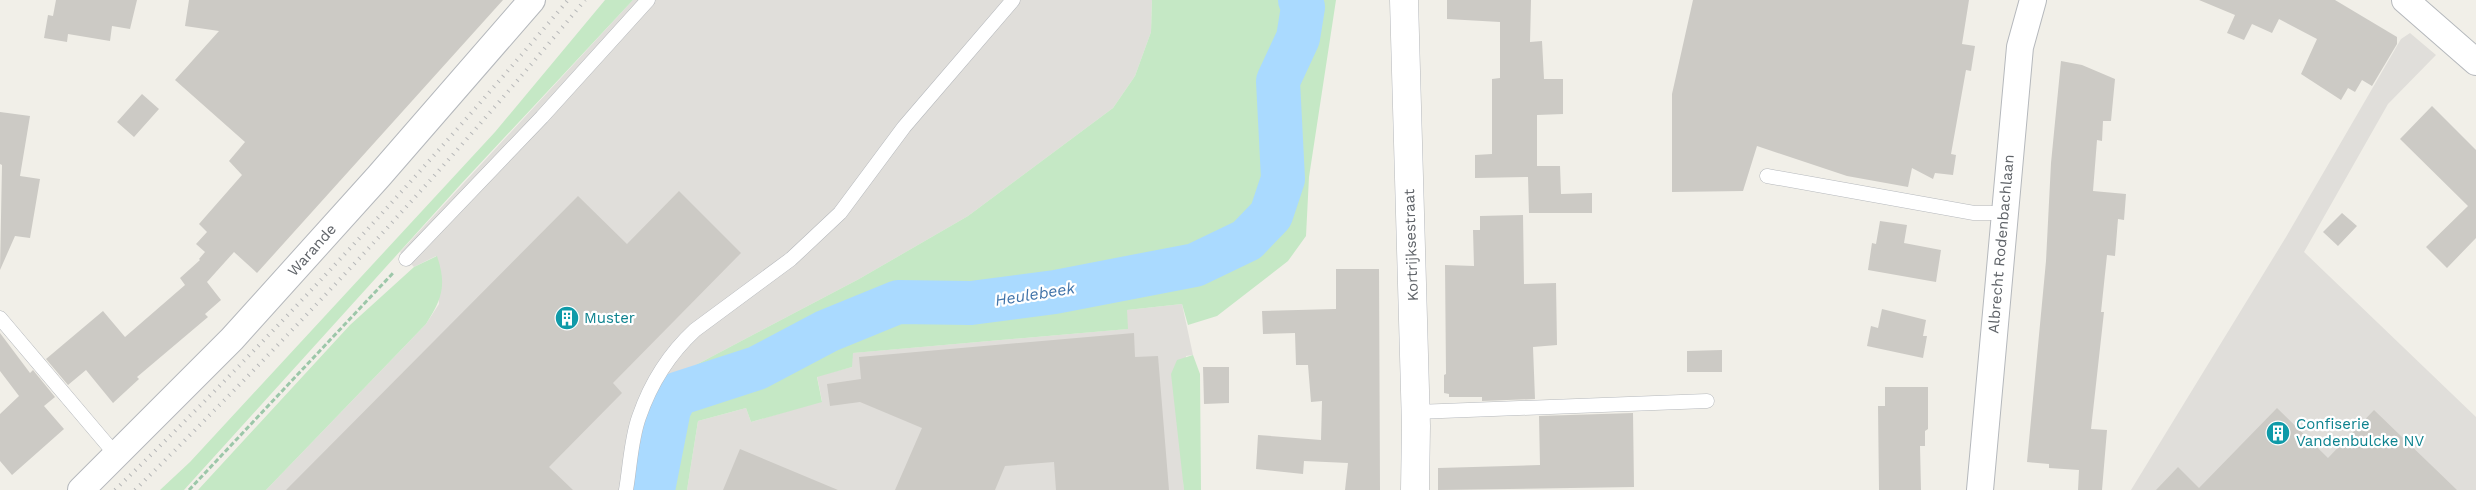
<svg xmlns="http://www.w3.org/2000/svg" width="2476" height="490" font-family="'Work Sans',sans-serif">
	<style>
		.industrial { fill: #e0deda }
		.green { fill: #c5e8c5 }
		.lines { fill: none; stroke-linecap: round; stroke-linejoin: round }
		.river { stroke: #aadaff; stroke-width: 44 }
		.building { fill: #cccac5 }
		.service-casing { stroke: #b5b8bc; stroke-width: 15 }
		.minor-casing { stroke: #b5b8bc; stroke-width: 28 }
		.tertiary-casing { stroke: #b5b8bc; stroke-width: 29 }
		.path { stroke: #9cc7a9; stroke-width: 3; stroke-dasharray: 5 2.5; stroke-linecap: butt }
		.service { stroke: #fff; stroke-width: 14 }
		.minor { stroke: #fff; stroke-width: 26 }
		.tertiary { stroke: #fff; stroke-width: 28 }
		.rail { stroke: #b6b7b8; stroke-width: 4; stroke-dasharray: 1 6; stroke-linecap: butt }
		.labels { text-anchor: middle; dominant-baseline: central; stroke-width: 4.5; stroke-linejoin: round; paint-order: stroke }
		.street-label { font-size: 15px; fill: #5f6368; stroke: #fff }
		.culture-label { font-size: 15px; fill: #0d838f; stroke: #fff; text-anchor: start }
		.water-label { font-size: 16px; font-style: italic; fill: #4174aa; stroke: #fff }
	</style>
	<rect width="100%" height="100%" fill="#f1efe8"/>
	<path class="industrial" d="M 633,0 L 1152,0 L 1151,32 L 1135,76 L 1113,108 L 968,216 L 859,279 L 692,367 L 662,388 L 646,424 L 641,490 L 266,490 L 426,324 L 439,304 L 436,256 L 414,267 L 400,252 Z
		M 2410,33 L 2436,55 L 2388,104 L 2304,252 L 2476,417 L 2476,490 L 2131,490 L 2286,237 L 2401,39 Z
		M 1182,304 L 1193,355 L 1186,356 L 1182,463 L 1184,490 L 687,490 L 698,421 L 746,408 L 751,422 L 822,401 L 817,376 L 852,367 L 852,353 L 1127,329 L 1127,310 Z"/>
	<path class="green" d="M 605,0 L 633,0 L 461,184 L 184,490 L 160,490 L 190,462 L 495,132 Z
		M 1152,0 L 1293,0 L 1295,8 L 1292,27 L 1273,78 L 1278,151 L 1275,194 L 1264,213 L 1250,227 L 1213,252 L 1143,271 L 1108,274 L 1042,285 L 869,299 L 766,355 L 696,381 L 692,367 L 859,279 L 968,216 L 1113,108 L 1135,76 L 1151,32 Z
		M 1307,0 L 1336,0 L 1309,177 L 1306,236 L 1288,261 L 1217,316 L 1188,325 L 1182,304 L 1127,310 L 1128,329 L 853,353 L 852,367 L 817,377 L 822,402 L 751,422 L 746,408 L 698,421 L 687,490 L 641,490 L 646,424 L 678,429 L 682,403 L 695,395 L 772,369 L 807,354 L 862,324 L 982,313 L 1163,282 L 1216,264 L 1245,247 L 1271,230 L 1281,216 L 1290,186 L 1285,94 L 1310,31 Z
		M 437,256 C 447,285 442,299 426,324 L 266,490 L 198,490 L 350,325 L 414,267 Z
		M 1193,355 L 1200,374 L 1201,490 L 1184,490 L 1171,374 L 1177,360 Z"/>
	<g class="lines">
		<path class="river" d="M 653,490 L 669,409 L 677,394 L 757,368 L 827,331 L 898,302 L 971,303 L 1055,292 L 1195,265 L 1247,240 L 1271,215 L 1283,179 L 1278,81 L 1298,38 L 1303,7 L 1300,0"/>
	</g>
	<path class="building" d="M 56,0 L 137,0 L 130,29 L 112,26 L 110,41 L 68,34 L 67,42 L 44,38 L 48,15 L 53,16 Z
		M 189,0 L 503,0 L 257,273 L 234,252 L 207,282 L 221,300 L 205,314 L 208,317 L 137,377 L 139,379 L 113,403 L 86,370 L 68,385 L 46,359 L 103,311 L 125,337 L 185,285 L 180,278 L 200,260 L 199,259 L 205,252 L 196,244 L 207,232 L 199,224 L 242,175 L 229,161 L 245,142 L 175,80 L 219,31 L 185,26 Z
		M 1447,0 L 1531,0 L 1530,42 L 1542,41 L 1544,79 L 1563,79 L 1563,114 L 1537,115 L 1537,166 L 1560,166 L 1561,194 L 1592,193 L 1592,213 L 1529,213 L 1528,177 L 1475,178 L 1475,155 L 1492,154 L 1492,79 L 1500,78 L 1500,22 L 1447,19 Z
		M 1693,0 L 1969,0 L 1962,44 L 1975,46 L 1971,71 L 1966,70 L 1951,154 L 1956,155 L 1953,175 L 1935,173 L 1933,179 L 1912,168 L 1908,187 L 1847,176 L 1757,146 L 1743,191 L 1672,192 L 1672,94 Z
		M 2199,0 L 2335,0 L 2397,37 L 2397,44 L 2372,86 L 2362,80 L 2355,92 L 2348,88 L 2341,100 L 2301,74 L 2317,39 L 2279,19 L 2272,33 L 2252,24 L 2244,40 L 2227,33 L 2235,15 Z
		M 2061,61 L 2082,65 L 2115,79 L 2111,121 L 2103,121 L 2102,141 L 2097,140 L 2093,191 L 2126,194 L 2124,220 L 2118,219 L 2115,256 L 2107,255 L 2101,312 L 2104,312 L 2091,429 L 2107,430 L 2102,490 L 2078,490 L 2079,470 L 2049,468 L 2049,464 L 2027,462 L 2046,261 L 2051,163 Z
		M 142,94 L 159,109 L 134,137 L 117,122 Z
		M 2432,106 L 2476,150 L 2476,238 L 2447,268 L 2426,247 L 2468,206 L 2400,139 Z
		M 0,112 L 30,116 L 20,176 L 40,179 L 30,238 L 15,236 L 0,270 L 2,165 L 0,164 Z
		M 679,191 L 741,253 L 613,383 L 622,393 L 549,467 L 573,490 L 286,490 L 578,196 L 627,244 Z
		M 2342,213 L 2357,226 L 2338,246 L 2323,232 Z
		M 1523,215 L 1524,284 L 1556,283 L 1557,345 L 1533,347 L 1535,399 L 1482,401 L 1482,397 L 1449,397 L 1449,394 L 1444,393 L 1444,375 L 1446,374 L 1445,265 L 1474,266 L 1473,230 L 1480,230 L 1480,216 Z
		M 1880,221 L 1907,225 L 1904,243 L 1941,250 L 1936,282 L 1868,270 L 1872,243 L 1876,244 Z
		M 1336,269 L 1379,269 L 1380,490 L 1345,490 L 1348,463 L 1304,461 L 1303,474 L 1256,469 L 1258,435 L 1321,440 L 1322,401 L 1311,402 L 1308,365 L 1296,365 L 1295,333 L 1263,334 L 1262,311 L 1336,309 Z
		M 1882,309 L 1926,320 L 1923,336 L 1927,336 L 1923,358 L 1867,346 L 1871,326 L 1878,328 Z
		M 0,333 L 30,373 L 33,370 L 55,397 L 44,406 L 64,429 L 12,475 L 0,461 L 0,414 L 19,396 L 0,371 Z
		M 1134,333 L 1135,357 L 1158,356 L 1169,490 L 1056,490 L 1054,462 L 1005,466 L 995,490 L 895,490 L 922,428 L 860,402 L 830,406 L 827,384 L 861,379 L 859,357 Z
		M 1722,350 L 1722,372 L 1687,372 L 1687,351 Z
		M 1203,367 L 1229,367 L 1229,403 L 1204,404 Z
		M 1885,387 L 1928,387 L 1928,429 L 1925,431 L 1925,446 L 1920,446 L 1921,490 L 1879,490 L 1878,406 L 1885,406 Z
		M 2277,408 L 2328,458 L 2374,410 L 2457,490 L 2156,490 L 2178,467 L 2199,488 Z
		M 1633,413 L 1634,487 L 1438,490 L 1438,468 L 1540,465 L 1539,416 Z
		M 740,449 L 838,490 L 723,490 Z"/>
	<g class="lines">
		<g class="service-casing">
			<path id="service" d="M 1767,176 L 1974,213 L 2004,213
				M 406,259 L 542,117 L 648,0
				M 0,318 L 116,455
				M 1416,412 L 1707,401
				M 626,490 C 630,467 631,439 639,417 C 650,385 669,354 695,330 L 791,259 L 840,213 L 904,127 L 1013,0"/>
		</g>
		<g class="minor-casing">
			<path id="minor" d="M 2405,0 L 2476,62
				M 81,490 L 232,339 L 379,176 L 532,0
				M 1980,490 L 2020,47 L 2033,0"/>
		</g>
		<g class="tertiary-casing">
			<path id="tertiary" d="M 1404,0 L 1416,426 L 1415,490"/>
		</g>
		<path class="path" d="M 189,490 L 394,272"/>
		<use href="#service" class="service"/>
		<use href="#minor" class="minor"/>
		<use href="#tertiary" class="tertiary"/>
		<path class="rail" d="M 115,490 C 275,335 425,170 568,0
			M 135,490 C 293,334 444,171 585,0"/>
	</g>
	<defs>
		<g id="building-disc" transform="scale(1.25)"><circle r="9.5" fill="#0f9aa8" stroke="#fff"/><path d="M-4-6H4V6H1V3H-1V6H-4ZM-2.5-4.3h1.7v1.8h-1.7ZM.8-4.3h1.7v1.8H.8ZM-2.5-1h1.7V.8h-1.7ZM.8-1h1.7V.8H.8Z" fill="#fff"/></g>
	</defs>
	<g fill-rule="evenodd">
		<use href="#building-disc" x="567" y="318"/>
		<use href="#building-disc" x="2278" y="433"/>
	</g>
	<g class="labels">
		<g class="street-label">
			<text transform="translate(2001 244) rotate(-85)">Albrecht Rodenbachlaan</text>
			<text transform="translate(1411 245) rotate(-92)">Kortrijksestraat</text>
			<text transform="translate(312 250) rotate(-48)">Warande</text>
		</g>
		<g class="culture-label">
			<text x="584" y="318">Muster</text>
			<text x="2296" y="424">Confiserie<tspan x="2296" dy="17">Vandenbulcke NV</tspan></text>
		</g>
		<g class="water-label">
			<text transform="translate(1035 294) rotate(-9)">Heulebeek</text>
		</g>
	</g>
</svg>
